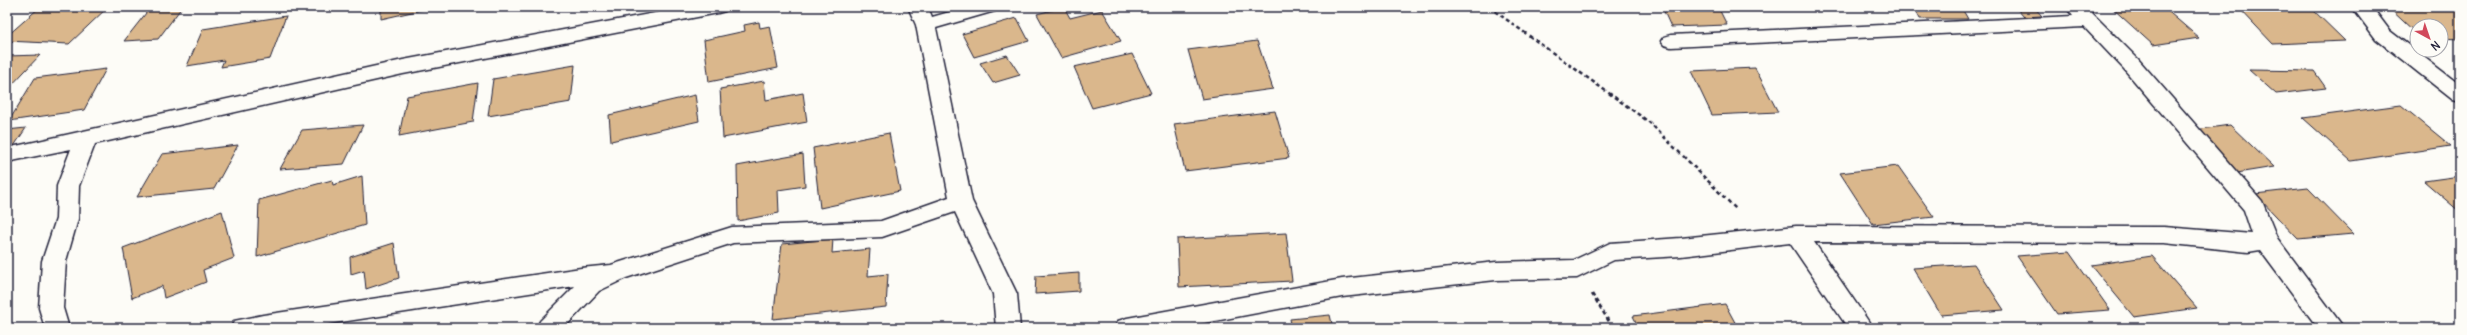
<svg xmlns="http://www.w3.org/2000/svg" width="2467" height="335" font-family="Delius,sans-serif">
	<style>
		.building { fill: #dab78c; stroke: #22223b }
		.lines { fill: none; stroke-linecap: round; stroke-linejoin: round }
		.street-casing { stroke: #22223b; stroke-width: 3 }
		.path { stroke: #22223b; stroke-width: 2.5; stroke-dasharray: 4 3; stroke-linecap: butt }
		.street { fill: #fdfcf7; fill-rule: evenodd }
	</style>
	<rect width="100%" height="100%" fill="#fdfcf7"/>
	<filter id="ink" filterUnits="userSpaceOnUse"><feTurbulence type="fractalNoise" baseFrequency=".025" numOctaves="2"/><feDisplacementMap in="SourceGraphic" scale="8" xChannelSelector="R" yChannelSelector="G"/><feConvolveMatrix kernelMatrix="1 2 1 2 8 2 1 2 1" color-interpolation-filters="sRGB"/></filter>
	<g filter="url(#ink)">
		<path class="building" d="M 40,7 L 108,7 L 69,44 L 7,41 L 7,36 Z
			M 129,7 L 182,7 L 158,39 L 124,41 L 150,8 L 128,9 Z
			M 381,7 L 434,7 L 381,19 Z
			M 1064,7 L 1070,18 L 1102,10 L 1121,41 L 1061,58 L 1037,14 Z
			M 1662,7 L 1718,7 L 1727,25 L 1671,27 Z
			M 1914,7 L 1961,7 L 1968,19 L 1920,19 Z
			M 2034,7 L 2042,16 L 2024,17 L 2016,8 Z
			M 2111,7 L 2163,7 L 2199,38 L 2153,45 Z
			M 2238,7 L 2310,7 L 2345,41 L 2273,44 Z
			M 2388,7 L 2460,7 L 2460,39 L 2441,38 L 2441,26 L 2417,26 L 2417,34 Z
			M 286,16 L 270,59 L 221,67 L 224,60 L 187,66 L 203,29 Z
			M 1017,18 L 1029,41 L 974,57 L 962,34 Z
			M 759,22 L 760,28 L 770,26 L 778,68 L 709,82 L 704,40 L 745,31 L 744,25 Z
			M 1257,41 L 1273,89 L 1202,99 L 1188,50 Z
			M 1132,54 L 1151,93 L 1092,108 L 1074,67 Z
			M 40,55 L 8,89 L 7,89 L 7,56 Z
			M 1007,55 L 1020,75 L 993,83 L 980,63 Z
			M 575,65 L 571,102 L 488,116 L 493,79 Z
			M 1755,68 L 1778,112 L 1712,115 L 1691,71 Z
			M 106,69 L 84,110 L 9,121 L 35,78 Z
			M 2249,70 L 2314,71 L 2326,88 L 2276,94 Z
			M 764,81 L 766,100 L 803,93 L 807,122 L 723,138 L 720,89 Z
			M 478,83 L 473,122 L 399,136 L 407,96 Z
			M 695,95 L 699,121 L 611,141 L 609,115 Z
			M 2401,105 L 2451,146 L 2351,161 L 2303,118 Z
			M 1275,111 L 1289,158 L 1185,171 L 1174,124 Z
			M 363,125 L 344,164 L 280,169 L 302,130 Z
			M 2230,125 L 2274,167 L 2237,173 L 2194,130 Z
			M 26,128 L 14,146 L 7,146 L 7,130 Z
			M 889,133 L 900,191 L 820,208 L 813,148 Z
			M 238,145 L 214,189 L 137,197 L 162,154 Z
			M 803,154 L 805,186 L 778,190 L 779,213 L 738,221 L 737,166 Z
			M 1898,166 L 1934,217 L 1873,224 L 1840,173 Z
			M 362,176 L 365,225 L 257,257 L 259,200 L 332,180 L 333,185 Z
			M 2460,176 L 2460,212 L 2424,181 Z
			M 2308,188 L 2353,234 L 2298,239 L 2255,194 Z
			M 222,211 L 234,258 L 203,270 L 206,282 L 164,298 L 162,286 L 132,298 L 123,248 Z
			M 1286,233 L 1292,281 L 1179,287 L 1177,239 Z
			M 833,239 L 832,253 L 870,249 L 868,276 L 888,274 L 886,307 L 773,319 L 782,244 Z
			M 394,243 L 399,278 L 366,289 L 364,270 L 351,274 L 350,257 Z
			M 2069,252 L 2110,310 L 2057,314 L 2017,256 Z
			M 2152,256 L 2197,308 L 2134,317 L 2091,265 Z
			M 1974,264 L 2004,310 L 1941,315 L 1913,268 Z
			M 1079,273 L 1079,291 L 1035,294 L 1036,276 Z
			M 1725,304 L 1738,328 L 1639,328 L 1633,316 Z
			M 1330,315 L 1333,328 L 1292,328 L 1290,319 Z"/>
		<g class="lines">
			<g class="street-casing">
				<path id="street" d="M 687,7 L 728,7 L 725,11 L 718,13 L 403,74 L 95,144 L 79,186 L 78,219 L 66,261 L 63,308 L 69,328 L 45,328 L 39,308 L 42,261 L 56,219 L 57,186 L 71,149 L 7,162 L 7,148 L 403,60 Z
					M 908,7 L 928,7 L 932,17 L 967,7 L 998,7 L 995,11 L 936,28 L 972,201 L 1017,294 L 1020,328 L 996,328 L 993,294 L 955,212 L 882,237 L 733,243 L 626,278 L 599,291 L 564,328 L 537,328 L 540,321 L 575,286 L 302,328 L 231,328 L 234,321 L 263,315 L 581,268 L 611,265 L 732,227 L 881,221 L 949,197 L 916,25 Z
					M 2072,7 L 2086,7 L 2138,59 L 2262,201 L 2277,238 L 2344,328 L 2318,328 L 2260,250 L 2248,252 L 2164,243 L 1814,242 L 1873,328 L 1848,328 L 1790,243 L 1681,256 L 1614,260 L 1577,278 L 1496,280 L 1342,297 L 1178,328 L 1115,328 L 1118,321 L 1127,318 L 1342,279 L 1496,262 L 1574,260 L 1610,243 L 1681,238 L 1796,226 L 2164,227 L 2252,234 L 2244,210 L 2124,69 L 2084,27 L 1671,47 L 1664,45 L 1661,41 L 1664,37 L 1671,35 L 2073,16 L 2069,11 Z
					M 2352,7 L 2372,7 L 2390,31 L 2460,85 L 2460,102 L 2453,100 L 2376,39 Z"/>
			</g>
			<path class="path" d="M 1489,7 L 1649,122 L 1736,209
				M 1592,294 L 1613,328"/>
			<use href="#street" class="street"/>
		</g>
	</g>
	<rect width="2467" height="335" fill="none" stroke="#fdfcf7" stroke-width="24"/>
	<rect x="12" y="12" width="2443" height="311" fill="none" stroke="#22223b" stroke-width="1.5" filter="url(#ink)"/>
	<g transform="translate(2429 38) rotate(140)"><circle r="19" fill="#fdfcf7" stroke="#a5a5ac"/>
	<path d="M0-3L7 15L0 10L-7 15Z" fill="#d1495b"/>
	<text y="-6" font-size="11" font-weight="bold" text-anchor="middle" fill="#22223b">N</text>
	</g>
</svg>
